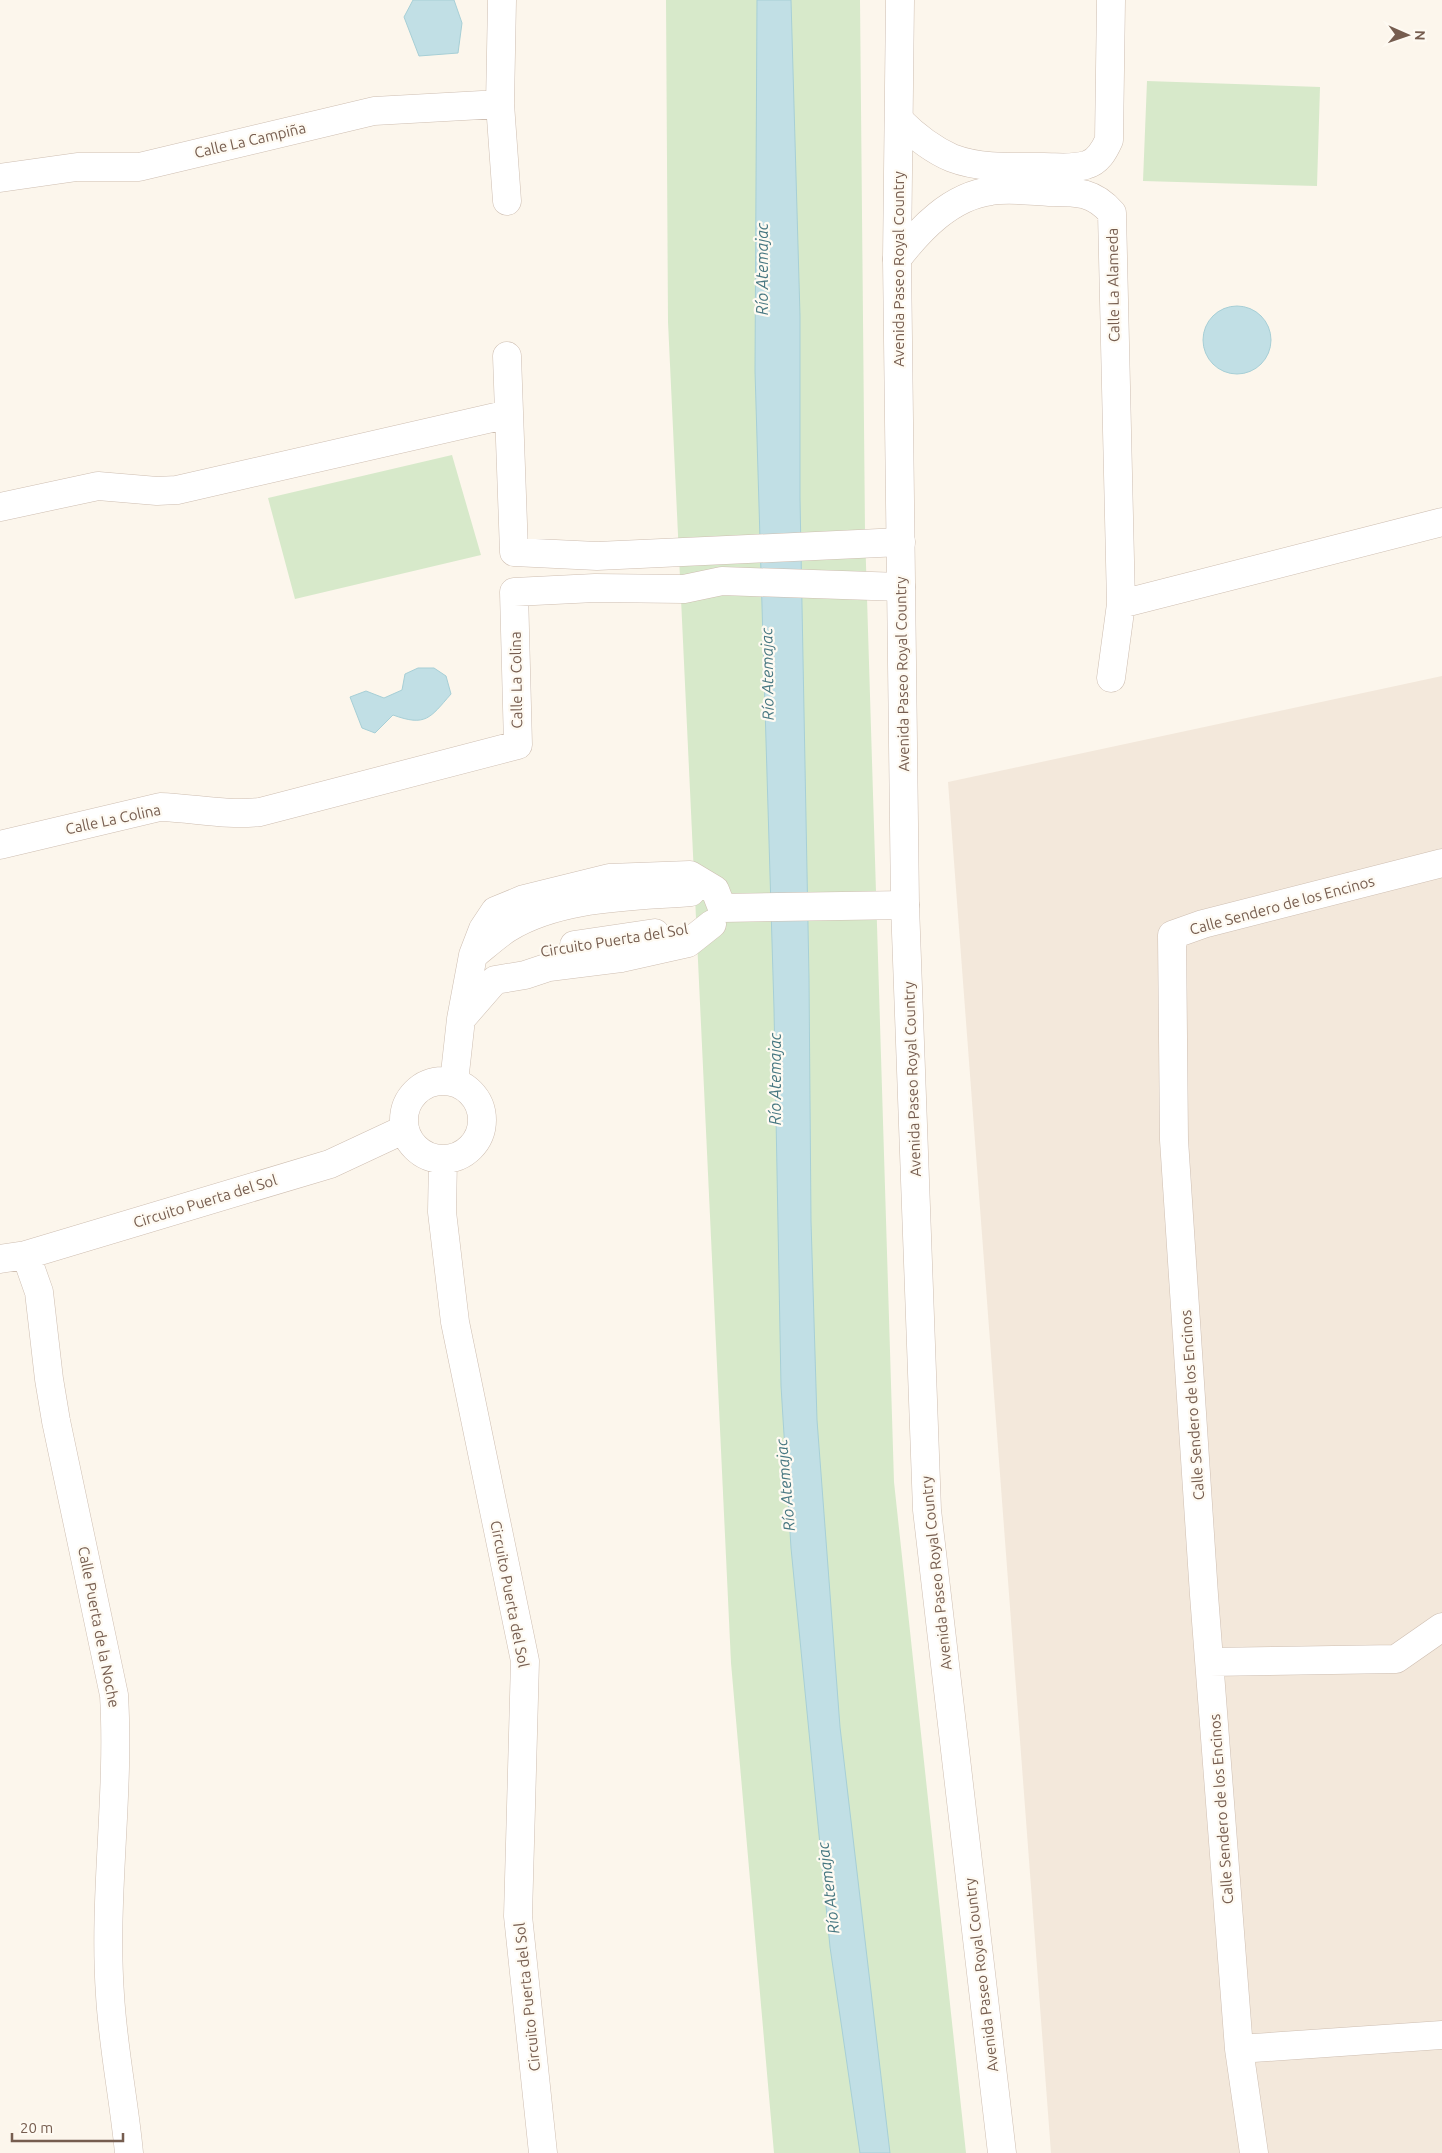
<svg xmlns="http://www.w3.org/2000/svg" width="1442" height="2153" font-family="Ubuntu,sans-serif">
	<style>
		.residential { fill: #f3e8db }
		.green { fill: #d7e9ca }
		.water { fill: #c1dfe5; stroke: #a7cfd6 }
		.lines { fill: none; stroke-linecap: round; stroke-linejoin: round }
		.minor-casing { stroke: #cebeb1; stroke-width: 29 }
		.tertiary-casing { stroke: #cebeb1; stroke-width: 29 }
		.minor { stroke: #fff; stroke-width: 28 }
		.tertiary { stroke: #fff; stroke-width: 28 }
		.labels { text-anchor: middle; dominant-baseline: central; stroke-width: 4.5; stroke-linejoin: round; paint-order: stroke }
		.street-label { font-size: 15px; fill: #765d4f; stroke: #fefaf2 }
		.water-label { font-size: 16px; font-style: italic; fill: #477781; stroke: #fefaf2 }
	</style>
	<rect width="100%" height="100%" fill="#fcf6ec"/>
	<path class="residential" d="M 1442,676 L 1442,2153 L 1051,2153 L 948,782 Z"/>
	<path class="green" d="M 666,0 L 860,0 L 865,532 L 894,1482 L 966,2153 L 774,2153 L 731,1663 L 668,322 Z
		M 1147,81 L 1320,87 L 1317,186 L 1143,181 Z
		M 452,455 L 481,555 L 295,599 L 268,498 Z"/>
	<path class="water" d="M 413,0 L 454,0 L 462,23 L 458,53 L 419,56 L 404,17 Z
		M 757,0 L 791,0 L 800,316 L 800,498 L 809,978 L 811,1221 L 817,1420 L 840,1727 L 890,2153 L 860,2153 L 830,1947 L 791,1548 L 781,1386 L 774,1009 L 755,371 Z
		M1203 340a34 34 0 1 1 68 0a34 34 0 1 1-68 0Z
		M 418,668 L 434,668 L 446,676 L 451,694 C 430,718 426,727 393,715 L 375,733 L 362,728 L 350,697 L 366,691 L 384,698 L 402,690 L 405,674 Z"/>
	<g class="lines">
		<g class="minor-casing">
			<path id="minor" d="M 502,0 L 500,104 L 507,201
				M 899,120 C 915,136 931,149 952,158 C 981,169 1013,167 1044,167 C 1058,167 1073,169 1086,165 C 1098,162 1104,151 1109,140 L 1111,0
				M 0,178 L 77,167 L 139,167 L 374,111 L 500,104
				M 897,259 C 920,229 951,196 991,191 C 1010,188 1031,191 1049,192 C 1076,192 1093,191 1112,213 L 1121,604 L 1111,678
				M 507,356 L 514,552 L 597,556 L 901,542
				M 0,507 L 98,486 L 157,491 L 177,490 L 509,414
				M 1121,604 L 1442,522
				M 0,845 L 160,807 C 194,808 226,816 260,812 L 518,745 L 514,592 L 595,588 L 684,589 L 722,581 L 901,587
				M 722,908 L 905,905
				M 574,945 L 655,933
				M 475,954 C 486,945 497,935 508,928 C 561,896 631,897 691,892
				M 462,1018 L 495,980 L 525,975 L 549,967 L 621,958 L 688,943 L 712,924
				M404 1120a39 39 0 1 1 78 0a39 39 0 1 1-78 0Z
				M 454,1082 L 461,1019 L 473,955 L 483,929 L 495,911 L 524,899 L 609,878 L 690,875 L 715,890 L 722,908
				M 443,1159 L 442,1212 L 455,1322 L 525,1661 L 518,1916 L 543,2153
				M 26,1255 L 39,1292 L 49,1379 L 56,1421 L 114,1695 C 120,1795 103,1895 110,1995 C 113,2048 124,2100 129,2153
				M 0,1259 L 26,1255 L 330,1164 L 405,1129
				M 1210,1662 L 1396,1659 L 1442,1627
				M 1239,2049 L 1442,2035
				M 1254,2153 L 1239,2049 L 1204,1595 L 1174,1140 L 1172,935 L 1203,924 L 1442,863"/>
		</g>
		<g class="tertiary-casing">
			<path id="tertiary" d="M 900,0 L 897,259 L 905,905 L 927,1510 L 1002,2153"/>
		</g>
		<use href="#minor" class="minor"/>
		<use href="#tertiary" class="tertiary"/>
	</g>
	<g class="labels">
		<g class="street-label">
			<text transform="translate(250 140) rotate(-13)">Calle La Campiña</text>
			<text transform="translate(898 269) rotate(-90)">Avenida Paseo Royal Country</text>
			<text transform="translate(1113 285) rotate(-91)">Calle La Alameda</text>
			<text transform="translate(902 674) rotate(-91)">Avenida Paseo Royal Country</text>
			<text transform="translate(516 680) rotate(-91)">Calle La Colina</text>
			<text transform="translate(113 819) rotate(-12)">Calle La Colina</text>
			<text transform="translate(1282 905) rotate(-15)">Calle Sendero de los Encinos</text>
			<text transform="translate(614 940) rotate(-9)">Circuito Puerta del Sol</text>
			<text transform="translate(912 1079) rotate(-92)">Avenida Paseo Royal Country</text>
			<text transform="translate(205 1201) rotate(-17)">Circuito Puerta del Sol</text>
			<text transform="translate(1192 1405) rotate(-94)">Calle Sendero de los Encinos</text>
			<text transform="translate(936 1573) rotate(-96)">Avenida Paseo Royal Country</text>
			<text transform="translate(510 1594) rotate(79)">Circuito Puerta del Sol</text>
			<text transform="translate(99 1627) rotate(79)">Calle Puerta de la Noche</text>
			<text transform="translate(1221 1809) rotate(-94)">Calle Sendero de los Encinos</text>
			<text transform="translate(981 1975) rotate(-97)">Avenida Paseo Royal Country</text>
			<text transform="translate(527 1997) rotate(-96)">Circuito Puerta del Sol</text>
		</g>
		<g class="water-label">
			<text transform="translate(762 269) rotate(-90)">Río Atemajac</text>
			<text transform="translate(767 674) rotate(-91)">Río Atemajac</text>
			<text transform="translate(775 1079) rotate(-90)">Río Atemajac</text>
			<text transform="translate(785 1485) rotate(-95)">Río Atemajac</text>
			<text transform="translate(828 1888) rotate(-97)">Río Atemajac</text>
		</g>
	</g>
	<g transform="translate(1407 35) rotate(92)" stroke="#fefaf2" stroke-width="4" paint-order="stroke">
	<path d="M0-4L9 19L0 12L-9 19Z" fill="#765d4f"/>
	<text y="-8" font-size="14" font-weight="bold" text-anchor="middle" fill="#765d4f">N</text>
	</g>
	<path d="M12 2133v8h111v-8" fill="none" stroke="#765d4f" stroke-width="2.5"/>
	<text x="20" y="2133" font-size="15" fill="#765d4f" stroke="#fefaf2" stroke-width="4" paint-order="stroke">20 m</text>
</svg>
